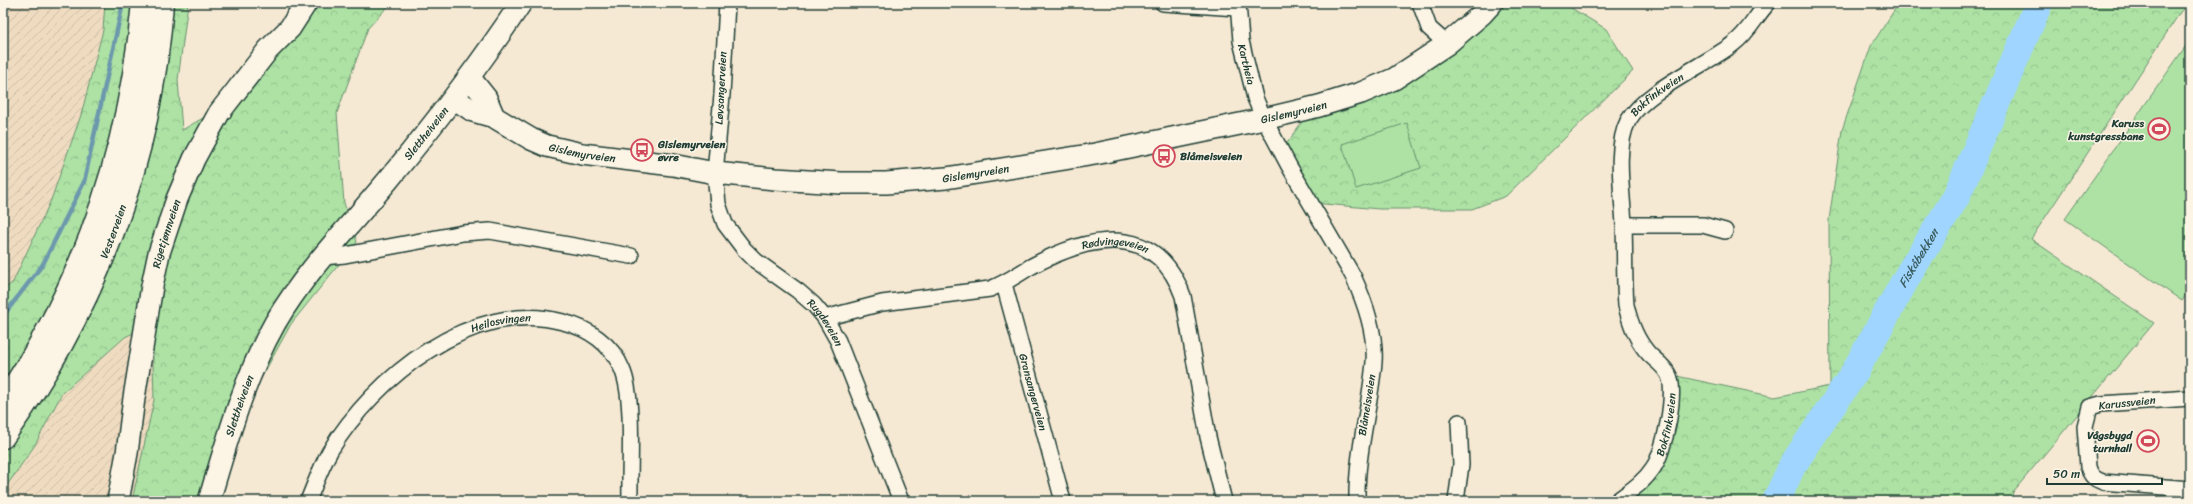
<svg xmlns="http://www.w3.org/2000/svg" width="2193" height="504" font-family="Sriracha,sans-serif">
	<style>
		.industrial { fill: url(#industrial-furrows) }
		.forest { fill: url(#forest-crowns); stroke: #66906c }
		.park { fill: #ade2a4; stroke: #66906c }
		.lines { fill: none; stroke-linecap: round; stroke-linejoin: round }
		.stream { stroke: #6c98ad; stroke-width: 4.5 }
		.river { stroke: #9fd5fe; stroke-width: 28 }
		.street-casing { stroke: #1f3d34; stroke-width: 18 }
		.secondary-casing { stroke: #1f3d34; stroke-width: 24 }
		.highway-casing { stroke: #1f3d34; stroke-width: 25 }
		.street { stroke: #fcf5e5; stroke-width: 15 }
		.secondary { stroke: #fcf5e5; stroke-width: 21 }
		.highway { stroke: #fcf5e5; stroke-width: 22 }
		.labels { text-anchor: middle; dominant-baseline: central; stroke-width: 3; stroke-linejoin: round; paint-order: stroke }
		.street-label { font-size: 11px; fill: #1f3d34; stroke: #fcf5e5 }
		.poi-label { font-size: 11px; font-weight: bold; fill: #1f3d34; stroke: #fcf5e5; text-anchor: end }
		.water-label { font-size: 12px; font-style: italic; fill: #395b5c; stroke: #fcf5e5 }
	</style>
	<defs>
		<pattern id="industrial-furrows" width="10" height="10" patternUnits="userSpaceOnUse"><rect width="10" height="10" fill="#efdbc0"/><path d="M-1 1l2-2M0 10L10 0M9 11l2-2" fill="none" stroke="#ccbda6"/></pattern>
		<pattern id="forest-crowns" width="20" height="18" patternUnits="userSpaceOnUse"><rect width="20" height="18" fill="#ade2a4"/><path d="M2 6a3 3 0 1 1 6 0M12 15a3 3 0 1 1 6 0" fill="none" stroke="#94c38e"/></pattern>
	</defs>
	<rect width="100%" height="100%" fill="#f6e9d4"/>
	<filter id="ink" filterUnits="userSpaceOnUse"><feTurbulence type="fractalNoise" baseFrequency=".025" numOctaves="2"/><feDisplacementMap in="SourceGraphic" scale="8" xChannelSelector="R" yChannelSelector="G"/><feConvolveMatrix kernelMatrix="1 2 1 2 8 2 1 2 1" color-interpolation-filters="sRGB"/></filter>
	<g filter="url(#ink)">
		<path class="industrial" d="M 3,3 L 105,3 L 103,30 L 81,115 L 51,200 L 13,282 L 3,290 Z
			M 153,324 L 154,400 L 132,501 L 3,501 L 3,491 L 35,445 L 62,393 L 125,337 Z"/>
		<path class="forest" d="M 105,3 L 188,3 L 178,80 L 182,130 L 224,106 L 311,3 L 391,3 L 368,28 L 337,113 L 344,203 L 357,242 L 291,324 L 248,402 L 214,501 L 132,501 L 154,400 L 152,324 L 125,337 L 62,393 L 35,445 L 3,491 L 3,290 L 13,282 L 51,200 L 81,115 L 103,30 Z
			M 1508,3 L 1563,3 L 1606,29 L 1633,71 L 1506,196 L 1472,209 L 1379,209 L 1313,203 L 1286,145 L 1303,120 L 1382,80 Z
			M 1899,3 L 2190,3 L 2190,5 L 2181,11 L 2031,239 L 2154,323 L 2013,492 L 2011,501 L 1623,501 L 1673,427 L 1667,374 L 1775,397 L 1830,386 L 1829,220 L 1842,130 L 1871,46 Z"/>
		<path class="park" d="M 2190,40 L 2190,289 L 2182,301 L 2065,219 Z
			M 1407,123 L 1421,168 L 1356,189 L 1342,144 Z"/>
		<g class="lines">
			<path class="stream" d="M 3,316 L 43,264 L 84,182 L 123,3"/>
			<path class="river" id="s1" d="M 1776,501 L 1792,466 L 1854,373 L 1908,275 L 1956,197 L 2039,3"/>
			<g class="street-casing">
				<g id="street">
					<path id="s2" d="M 727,3 L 722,95 L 715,173 L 718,204 L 725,224 L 744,249 L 756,261 L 798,291 L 814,305 L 825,318 L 838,341 L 901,501"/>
					<path d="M 1163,3 L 1237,8"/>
					<path id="s3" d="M 1238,3 L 1241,41 L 1255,98 L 1264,119 L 1289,166 L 1353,276 C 1365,302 1376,333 1374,362 C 1370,409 1356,454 1357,501"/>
					<path d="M 1420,3 L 1429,28 L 1447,44"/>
					<path d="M 1624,225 L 1703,225 L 1725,231"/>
					<path d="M 322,257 L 345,255 L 463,233 L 490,231 L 631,256"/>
					<path id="s4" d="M 1004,284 L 1063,501"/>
					<path id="s5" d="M 825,318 L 882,303 L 990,289 C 1006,283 1018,274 1032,266 C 1090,235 1156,221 1183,296 L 1208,437 L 1224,501"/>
					<path d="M 2190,398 L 2101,404 L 2090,407 L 2085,426 L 2088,467 C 2091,476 2094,479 2103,482 L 2190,489"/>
					<path id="s6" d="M 308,501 C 315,484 321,467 330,451 C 373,379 473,297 563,322 C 588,328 612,344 622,369 C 635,398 629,467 630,501"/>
					<path d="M 1456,501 L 1461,465 L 1459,422"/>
					<path id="s7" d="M 1617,501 C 1630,491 1644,482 1653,468 C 1664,454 1678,389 1668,374 C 1664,366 1655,360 1649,354 C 1636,340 1630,323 1626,305 C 1624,278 1625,252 1624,226 C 1623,196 1614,148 1628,121 C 1646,90 1704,66 1733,44 C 1750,31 1754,18 1768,3"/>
				</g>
			</g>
			<g class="secondary-casing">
				<g id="secondary">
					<path d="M 470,78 L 486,98 L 494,117"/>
					<path id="s8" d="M 455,99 L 473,111 L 494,117 L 531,139 L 547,146 L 582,154 L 673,165 L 715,173 L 775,179 L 841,183 L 886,183 L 946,178 L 1095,154 L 1264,119 L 1319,106 L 1361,93 L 1394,79 L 1447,44 L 1482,14 L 1492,3"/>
					<path id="s9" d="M 118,501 L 127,453 L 134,398 L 152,286 L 159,253 L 177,199 L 194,159 L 219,113 L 268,50 L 290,28 L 306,3"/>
					<path id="s10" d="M 209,501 C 227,441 244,378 275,323 C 306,270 350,226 389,179 C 436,122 480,65 521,3"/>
				</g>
			</g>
			<g class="highway-casing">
				<g id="highway">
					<path d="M 3,403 C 85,284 130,147 143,3"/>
					<path id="s11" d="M 3,437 C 95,309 152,161 162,3"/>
				</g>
			</g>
			<use href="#street" class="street"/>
			<use href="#secondary" class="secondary"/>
			<use href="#highway" class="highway"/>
		</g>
	</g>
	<defs>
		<g id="stadium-ring" transform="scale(1.15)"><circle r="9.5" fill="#fcf5e5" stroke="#d1495b" stroke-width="1.5"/><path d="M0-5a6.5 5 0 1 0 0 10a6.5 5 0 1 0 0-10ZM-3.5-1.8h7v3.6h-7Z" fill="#d1495b"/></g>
		<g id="bus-ring" transform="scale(1.15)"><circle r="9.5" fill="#fcf5e5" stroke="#d1495b" stroke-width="1.5"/><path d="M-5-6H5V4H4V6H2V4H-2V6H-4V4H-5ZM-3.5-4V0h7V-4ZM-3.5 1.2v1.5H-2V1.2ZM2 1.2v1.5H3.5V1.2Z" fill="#d1495b"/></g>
	</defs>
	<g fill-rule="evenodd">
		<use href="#stadium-ring" x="2159" y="129"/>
		<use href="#bus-ring" x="642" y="150"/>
		<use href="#bus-ring" x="1164" y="156"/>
		<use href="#stadium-ring" x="2148" y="441"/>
	</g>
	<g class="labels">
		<g class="street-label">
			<text stroke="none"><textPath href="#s3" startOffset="62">Kartheia</textPath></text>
			<text transform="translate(721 88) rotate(-87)">Løvsangerveien</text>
			<text stroke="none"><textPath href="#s7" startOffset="454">Bokfinkveien</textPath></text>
			<text stroke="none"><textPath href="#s8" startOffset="860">Gislemyrveien</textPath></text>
			<text stroke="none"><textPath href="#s10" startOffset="433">Slettheiveien</textPath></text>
			<text stroke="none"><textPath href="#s8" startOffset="140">Gislemyrveien</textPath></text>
			<text stroke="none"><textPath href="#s8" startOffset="536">Gislemyrveien</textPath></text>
			<text stroke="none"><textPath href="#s11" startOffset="234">Vesterveien</textPath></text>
			<text stroke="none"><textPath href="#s9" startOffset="272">Rigetjønnveien</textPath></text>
			<text stroke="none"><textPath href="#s5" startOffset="304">Rødvingeveien</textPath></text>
			<text stroke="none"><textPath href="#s2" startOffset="365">Rugdeveien</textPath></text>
			<text stroke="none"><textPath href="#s6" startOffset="275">Heilosvingen</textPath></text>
			<text stroke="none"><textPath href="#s4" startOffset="112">Gransangerveien</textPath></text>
			<text transform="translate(2127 403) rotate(-6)">Karussveien</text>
			<text transform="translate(1367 405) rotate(-81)">Blåmeisveien</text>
			<text stroke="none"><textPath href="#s10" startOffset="100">Slettheiveien</textPath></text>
			<text stroke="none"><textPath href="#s7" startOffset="95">Bokfinkveien</textPath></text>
		</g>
		<g class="poi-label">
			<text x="2144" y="123">Karuss<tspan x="2144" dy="13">kunstgressbane</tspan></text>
			<text x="658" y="144" text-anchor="start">Gislemyrveien<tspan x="658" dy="13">øvre</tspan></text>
			<text x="1180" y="156" text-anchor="start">Blåmeisveien</text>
			<text x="2132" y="435">Vågsbygd<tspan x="2132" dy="13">turnhall</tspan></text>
		</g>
		<g class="water-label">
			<text stroke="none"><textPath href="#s1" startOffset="282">Fiskåbekken</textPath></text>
		</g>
	</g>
	<rect width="2193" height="504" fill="none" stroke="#fcf5e5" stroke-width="16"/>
	<rect x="8" y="8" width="2177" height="488" fill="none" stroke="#1f3d34" stroke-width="1.5" filter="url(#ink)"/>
	<path d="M2047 478v6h115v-6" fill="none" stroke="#1f3d34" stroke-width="2"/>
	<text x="2053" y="478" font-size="12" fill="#1f3d34" stroke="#fcf5e5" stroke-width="3" paint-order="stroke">50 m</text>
</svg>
